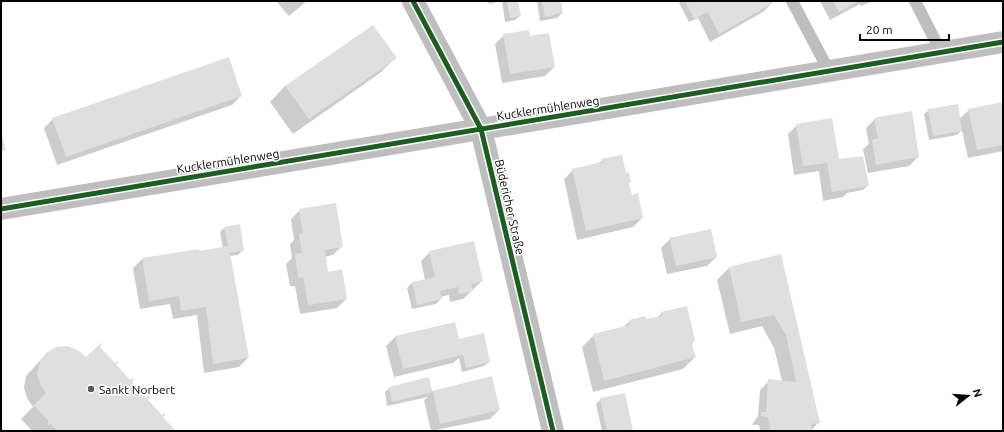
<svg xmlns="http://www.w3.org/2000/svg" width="1004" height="432" font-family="Ubuntu,sans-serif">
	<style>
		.shadow { fill: #0003 }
		.building { fill: #dfdfdf }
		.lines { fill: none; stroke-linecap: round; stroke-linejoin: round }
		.lane { stroke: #bebebe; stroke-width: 12 }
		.street { stroke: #bebebe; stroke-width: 22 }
		.cycleway-casing { stroke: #fff; stroke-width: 8 }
		.cycleway { stroke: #1b5e20; stroke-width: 5 }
		.poi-dot { fill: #595959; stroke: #fff; stroke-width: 1.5 }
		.labels { text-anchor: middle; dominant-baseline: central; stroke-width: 3; stroke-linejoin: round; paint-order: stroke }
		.street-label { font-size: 12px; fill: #000; stroke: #fff }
		.poi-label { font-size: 12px; fill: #000; stroke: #fff; text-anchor: start }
	</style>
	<rect width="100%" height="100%" fill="#fff"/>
	<path class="shadow" d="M 276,1 L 307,1 L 289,16 Z
		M 488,1 L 501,1 L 489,4 Z
		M 502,1 L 517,1 L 520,16 L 515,20 L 505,22 Z
		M 537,1 L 560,1 L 562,13 L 557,18 L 540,21 Z
		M 678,1 L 771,1 L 772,3 L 763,12 L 710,42 L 698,18 L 689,22 Z
		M 820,1 L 874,1 L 861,6 L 860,4 L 830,20 Z
		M 504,35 L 554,67 L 545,76 L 502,83 L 495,44 Z
		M 395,58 L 380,73 L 293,134 L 270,102 L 285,86 Z
		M 241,96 L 232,105 L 57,165 L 44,128 L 53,119 Z
		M 1003,103 L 1003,151 L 968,158 L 962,130 L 957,135 L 929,140 L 924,114 L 929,110 L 959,119 L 969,110 Z
		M 875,119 L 918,157 L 909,166 L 868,173 L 863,149 L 869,144 L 866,128 Z
		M 797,125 L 838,160 L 868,185 L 863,190 L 847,193 L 843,197 L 823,201 L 819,171 L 794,175 L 788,134 Z
		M 602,160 L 625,174 L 630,182 L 628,184 L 631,196 L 642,218 L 633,227 L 577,240 L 564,179 L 573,170 L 598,164 Z
		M 300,210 L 342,246 L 333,255 L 325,257 L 327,273 L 346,299 L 337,308 L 300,314 L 295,286 L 290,286 L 286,264 L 292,258 L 290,244 L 294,240 L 291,219 Z
		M 224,228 L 243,250 L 238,255 L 229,256 L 248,358 L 239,367 L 204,373 L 197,315 L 173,319 L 170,304 L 140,309 L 133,268 L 142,259 L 223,248 L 220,232 Z
		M 670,239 L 716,257 L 707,266 L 667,274 L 661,248 Z
		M 430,252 L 482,281 L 463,299 L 450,302 L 449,295 L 440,297 L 441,299 L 436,304 L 412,309 L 407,288 L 412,283 L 425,280 L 421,261 Z
		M 781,256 L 818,423 L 811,431 L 760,431 L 759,425 L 752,425 L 758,416 L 760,390 L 769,381 L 782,381 L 774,348 L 762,326 L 730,334 L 717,280 L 729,268 Z
		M 662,313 L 691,344 L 695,357 L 683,369 L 593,392 L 582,347 L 594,335 L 622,328 L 630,321 L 657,318 Z
		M 455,323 L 459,341 L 489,362 L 484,366 L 462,372 L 459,358 L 453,363 L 394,377 L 386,346 L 395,337 Z
		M 99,347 L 115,365 L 175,431 L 32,431 L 21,419 L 19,421 L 33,407 L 27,398 L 24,387 L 26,376 L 46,354 L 86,358 Z
		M 428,378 L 432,393 L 433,391 L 499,410 L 490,419 L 431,431 L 424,400 L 428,397 L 387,406 L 385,392 L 389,388 Z
		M 601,399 L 632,431 L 602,431 L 596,404 Z"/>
	<path class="building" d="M 507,1 L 518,1 L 521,16 L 510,18 Z
		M 542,1 L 561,1 L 563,13 L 545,17 Z
		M 685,1 L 772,1 L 773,3 L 719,34 L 708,12 L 694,19 Z
		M 833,1 L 859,1 L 839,12 Z
		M 373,25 L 397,58 L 309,119 L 285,86 Z
		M 529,30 L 530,36 L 549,33 L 555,67 L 510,74 L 503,34 Z
		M 229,57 L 242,96 L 66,157 L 52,118 Z
		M 1003,102 L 1003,145 L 977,150 L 968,109 Z
		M 958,104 L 962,131 L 933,136 L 928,109 Z
		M 912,111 L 919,157 L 876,165 L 872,140 L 878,138 L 874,118 Z
		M 832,118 L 839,159 L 863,156 L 869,186 L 832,192 L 827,163 L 803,166 L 796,124 Z
		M 1,133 L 6,150 L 1,152 Z
		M 622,155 L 626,173 L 629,172 L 631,182 L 629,183 L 632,195 L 638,193 L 643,218 L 586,231 L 572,169 L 602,162 L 601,159 Z
		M 336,203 L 343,247 L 325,250 L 328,272 L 342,269 L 347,299 L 308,305 L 303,277 L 298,278 L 295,254 L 302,253 L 299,234 L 303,233 L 299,209 Z
		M 240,224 L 244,251 L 230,253 L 249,358 L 213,364 L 206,307 L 181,311 L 179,296 L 149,301 L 142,258 L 199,249 L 200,251 L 228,246 L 224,227 Z
		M 711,229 L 717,257 L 676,266 L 669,238 Z
		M 474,241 L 483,281 L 471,284 L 473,291 L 459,294 L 458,287 L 440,291 L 442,299 L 417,305 L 412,282 L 435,277 L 429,251 Z
		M 781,254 L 820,423 L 811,424 L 812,431 L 770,431 L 768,417 L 761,416 L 761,412 L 766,412 L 768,379 L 796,382 L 786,335 L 774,315 L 741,322 L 729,267 Z
		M 687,306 L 695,340 L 692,345 L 696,357 L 604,381 L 593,334 L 630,325 L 629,320 L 646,316 L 646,319 L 662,316 L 661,312 Z
		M 455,322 L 459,339 L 484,333 L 490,362 L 466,368 L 463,355 L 403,369 L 395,336 Z
		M 101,343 L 102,345 L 100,347 L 115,363 L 117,361 L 119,362 L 116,364 L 130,380 L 133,378 L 134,380 L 132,382 L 146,398 L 149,396 L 150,397 L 148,400 L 162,415 L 164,413 L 166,415 L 163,417 L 176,431 L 57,431 L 51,424 L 49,426 L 47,424 L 49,422 L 35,406 L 33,408 L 32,407 L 46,393 L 40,384 L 37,373 L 40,362 L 46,353 L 56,347 L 67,346 L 78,350 L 86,357 Z
		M 492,376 L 500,410 L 440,424 L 433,392 L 392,402 L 389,387 L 429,377 L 432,391 Z
		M 625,393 L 633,431 L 607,431 L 600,398 Z"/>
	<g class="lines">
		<path class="lane" d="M 792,1 L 829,71
			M 915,1 L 941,52"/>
		<path class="street" d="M 413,1 L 481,129 L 553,431
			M 1,209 L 1003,42"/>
		<g class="cycleway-casing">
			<path id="cycleway" d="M 413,1 L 481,129 L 553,431
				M 1,209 L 1003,42"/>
		</g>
		<use href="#cycleway" class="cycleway"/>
	</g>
	<circle class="poi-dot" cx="91" cy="389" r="4"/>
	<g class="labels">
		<g class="street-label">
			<text transform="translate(548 108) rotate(-9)">Kucklermühlenweg</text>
			<text transform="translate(228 161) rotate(-9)">Kucklermühlenweg</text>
			<text transform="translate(510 207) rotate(77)">Büdericher Straße</text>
		</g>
		<g class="poi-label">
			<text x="99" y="389">Sankt Norbert</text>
		</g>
	</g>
	<rect width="1004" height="432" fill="none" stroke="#000000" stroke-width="4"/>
	<g transform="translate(968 396) rotate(73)" stroke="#ffffff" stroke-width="3" paint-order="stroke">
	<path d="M0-3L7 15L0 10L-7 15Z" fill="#000000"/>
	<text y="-6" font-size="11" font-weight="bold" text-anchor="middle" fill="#000000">N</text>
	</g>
	<path d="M860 34v6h89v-6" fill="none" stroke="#000000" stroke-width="2"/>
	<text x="866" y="34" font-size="12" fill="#000000" stroke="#ffffff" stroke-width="3" paint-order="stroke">20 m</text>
</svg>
